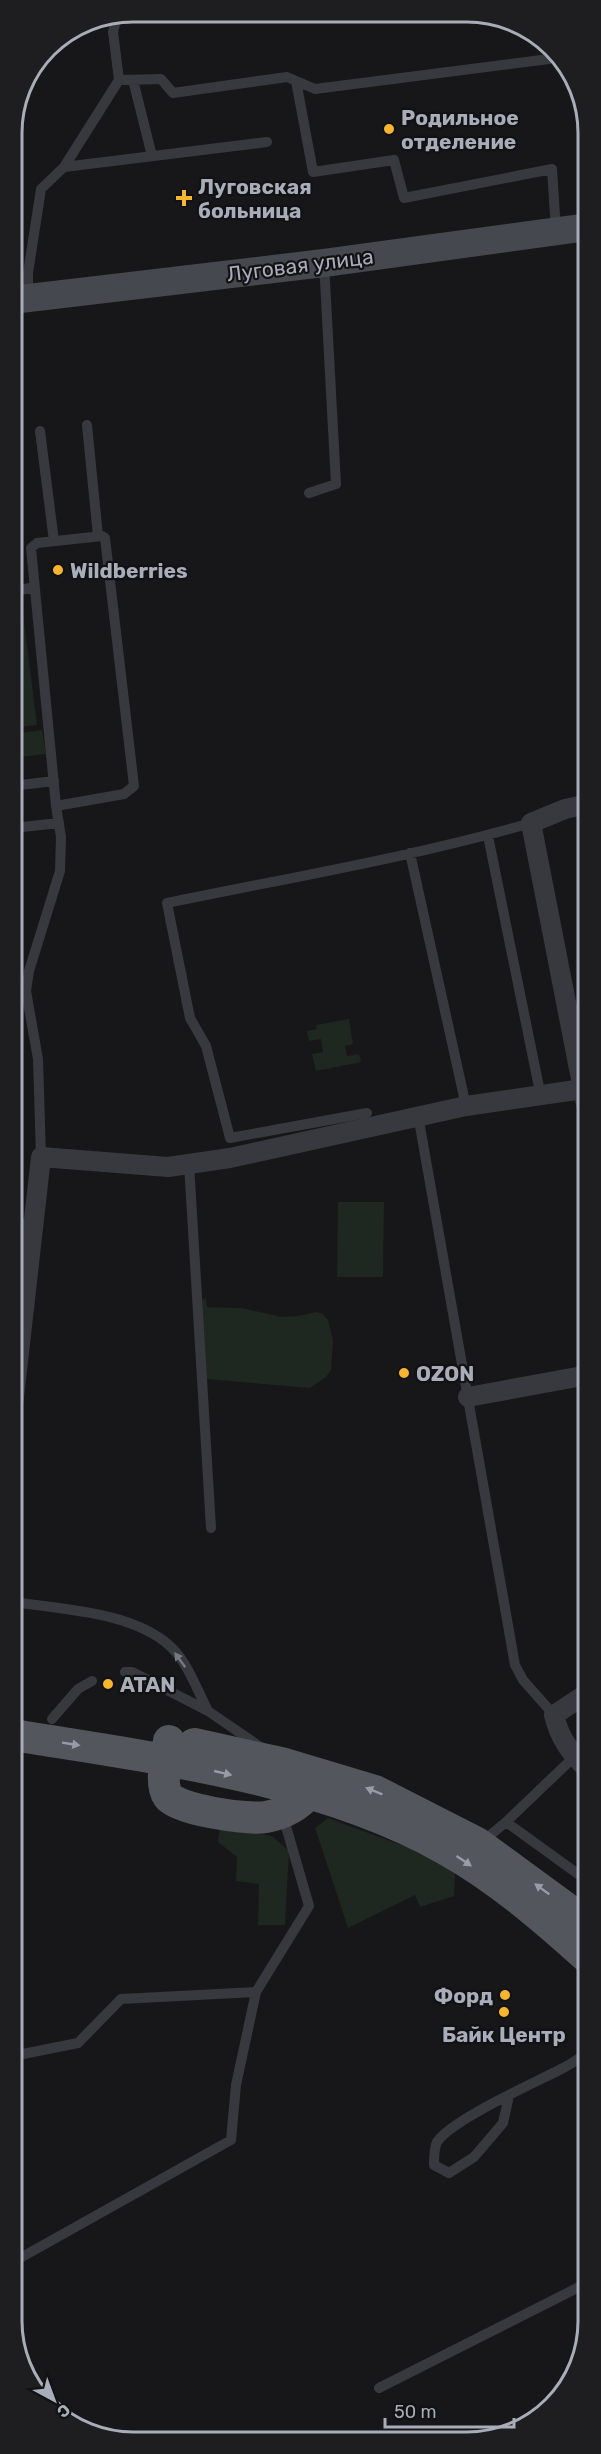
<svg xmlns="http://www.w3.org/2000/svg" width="601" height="2454" font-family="Rubik,sans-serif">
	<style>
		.green { fill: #1e2720 }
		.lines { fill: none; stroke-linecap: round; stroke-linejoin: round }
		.service { stroke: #38393e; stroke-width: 10 }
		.minor { stroke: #38393e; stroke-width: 20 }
		.secondary { stroke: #45484e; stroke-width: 28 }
		.primary { stroke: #53565d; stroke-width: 32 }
		.oneway { fill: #767982 }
		.oneway2 { fill: #979ca7 }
		.poi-dot { fill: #f8b530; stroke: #121214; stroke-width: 2 }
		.labels { text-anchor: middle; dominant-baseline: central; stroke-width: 4.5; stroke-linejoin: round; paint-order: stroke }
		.poi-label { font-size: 21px; font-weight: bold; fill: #a8adb9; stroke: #121214; text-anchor: start }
		.street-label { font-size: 21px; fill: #a8adb9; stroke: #121214 }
		.rim { fill: none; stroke: #a8adb9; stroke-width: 3 }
	</style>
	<rect width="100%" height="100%" fill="#171719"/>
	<path class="green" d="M 23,614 L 37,725 L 12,728 L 12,615 Z
		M 42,730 L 46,754 L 12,758 L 12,734 Z
		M 349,1019 L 353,1044 L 345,1046 L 347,1056 L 359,1054 L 361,1062 L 316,1071 L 312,1054 L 323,1052 L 321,1039 L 309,1041 L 307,1031 L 317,1029 L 316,1025 Z
		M 338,1202 L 384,1202 L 383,1277 L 337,1277 Z
		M 206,1298 L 207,1307 L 242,1308 L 282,1317 L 298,1316 L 316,1312 L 322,1313 L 328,1320 L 333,1340 L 331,1370 L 326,1377 L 310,1388 L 205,1379 L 202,1300 Z
		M 328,1818 L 409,1848 L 455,1872 L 454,1896 L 420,1907 L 415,1895 L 348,1928 L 315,1828 Z
		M 220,1825 L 272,1836 L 289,1851 L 285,1925 L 258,1925 L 259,1884 L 236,1881 L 237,1857 L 218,1842 Z"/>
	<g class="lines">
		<path class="service" d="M 117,15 L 113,32 L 119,80
			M 133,80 L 152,156
			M 296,81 L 313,172 L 394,160 L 404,198 L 552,169 L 556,231
			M 64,167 L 119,80 L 161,79 L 173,93 L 287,77 L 315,89 L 549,59
			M 28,298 L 28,273 L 41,189 L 64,167 L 267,142
			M 87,425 L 98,536
			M 40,431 L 54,541
			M 309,493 L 336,484 L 324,263
			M 12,592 L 34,587
			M 12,786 L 54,781
			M 13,828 L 59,823
			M 488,836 L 541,1097
			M 410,853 L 466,1106
			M 13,991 L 26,991
			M 367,1113 L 230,1138 L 206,1046 L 190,1018 L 167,903 C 288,878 412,857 531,823
			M 418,1115 L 515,1665 L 523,1680 L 554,1715
			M 41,1157 L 38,1059 L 26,991 L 29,971 L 60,871 L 61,837 L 56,806 L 31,548 L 37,543 L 102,536 L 105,538 L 134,786 L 124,794 L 56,806
			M 189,1164 L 211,1528
			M 13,1222 L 33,1225
			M 13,1602 C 61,1609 134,1612 171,1647 C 188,1663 197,1690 208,1711
			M 125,1672 L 132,1672 L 142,1677 L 208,1711 L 262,1748
			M 52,1719 L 78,1689 L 92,1681
			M 506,1822 L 589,1882
			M 482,1842 L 506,1822 L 574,1757
			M 13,2056 L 78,2043 L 121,1999 L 256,1992
			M 509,2096 L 503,2123 L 474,2157 L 449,2173 L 434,2165 C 434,2158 434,2148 437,2142 C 452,2119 537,2082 565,2067 C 573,2063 580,2057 589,2052
			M 13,2262 L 231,2140 L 236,2085 L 256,1992 L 309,1906 L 283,1816
			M 379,2388 L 589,2282"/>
		<path class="minor" d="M 583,1089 L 588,1113
			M 468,1397 L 588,1375
			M 13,1406 L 41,1157 L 168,1167 L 230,1158 L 466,1106 L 583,1089 L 531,823 L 565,809 L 588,804
			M 589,1692 L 554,1715 C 560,1740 571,1753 589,1771"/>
		<path class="secondary" d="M 12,300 L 324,263 L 588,227"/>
		<path class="primary" d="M 13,1735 C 154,1758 319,1778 445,1849 C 496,1877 546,1920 589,1959
			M 169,1741 C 167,1756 159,1783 168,1796 C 177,1810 249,1820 266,1817 C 283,1814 298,1806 309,1793
			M 194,1744 L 285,1764 L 375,1791 L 477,1843 L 589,1925"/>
	</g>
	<defs><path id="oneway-solid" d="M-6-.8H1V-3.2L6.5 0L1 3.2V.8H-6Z" transform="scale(1.5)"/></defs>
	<use class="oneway" href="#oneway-solid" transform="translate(180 1660) rotate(-126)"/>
	<g class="oneway2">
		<use href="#oneway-solid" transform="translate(71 1744) rotate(9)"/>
		<use href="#oneway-solid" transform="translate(223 1773) rotate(13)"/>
		<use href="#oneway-solid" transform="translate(374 1791) rotate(-158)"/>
		<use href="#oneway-solid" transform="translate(464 1861) rotate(34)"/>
		<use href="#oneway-solid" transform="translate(542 1889) rotate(-144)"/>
	</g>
	<g class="poi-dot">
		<circle cx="389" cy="129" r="6"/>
		<path d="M181 189h6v6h6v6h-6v6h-6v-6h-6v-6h6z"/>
		<circle cx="58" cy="570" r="6"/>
		<circle cx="404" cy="1373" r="6"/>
		<circle cx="108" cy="1684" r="6"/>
		<circle cx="505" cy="1995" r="6"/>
		<circle cx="504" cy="2012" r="6"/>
	</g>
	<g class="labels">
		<g class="poi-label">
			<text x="401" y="117">Родильное<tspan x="401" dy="24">отделение</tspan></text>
			<text x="198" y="186">Луговская<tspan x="198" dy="24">больница</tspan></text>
			<text x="70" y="570">Wildberries</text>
			<text x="416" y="1373">OZON</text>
			<text x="120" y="1684">ATAN</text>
			<text x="493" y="1995" text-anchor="end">Форд</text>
			<text x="504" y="2034" text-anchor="middle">Байк Центр</text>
		</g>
		<g class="street-label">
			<text transform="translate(300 265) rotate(-7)">Луговая улица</text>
		</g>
	</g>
	<path d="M0 0H601V2454H0ZM133 22H467A111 111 0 0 1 578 133V2321A111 111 0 0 1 467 2432H133A111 111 0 0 1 22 2321V133A111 111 0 0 1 133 22Z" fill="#1e1e21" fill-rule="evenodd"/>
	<path class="rim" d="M133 22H467A111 111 0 0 1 578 133V2321A111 111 0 0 1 467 2432H133A111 111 0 0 1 22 2321V133A111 111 0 0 1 133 22Z"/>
	<g transform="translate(54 2400) rotate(139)" stroke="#121214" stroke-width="4.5" paint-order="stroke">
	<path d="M0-4.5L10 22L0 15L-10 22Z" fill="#a8adb9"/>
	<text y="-9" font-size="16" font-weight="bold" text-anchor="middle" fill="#a8adb9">С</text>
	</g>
	<path d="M385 2418v9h129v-9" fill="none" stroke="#a8adb9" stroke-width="3"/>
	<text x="394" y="2418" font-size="18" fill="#a8adb9" stroke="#121214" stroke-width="4.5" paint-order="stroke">50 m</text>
</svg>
